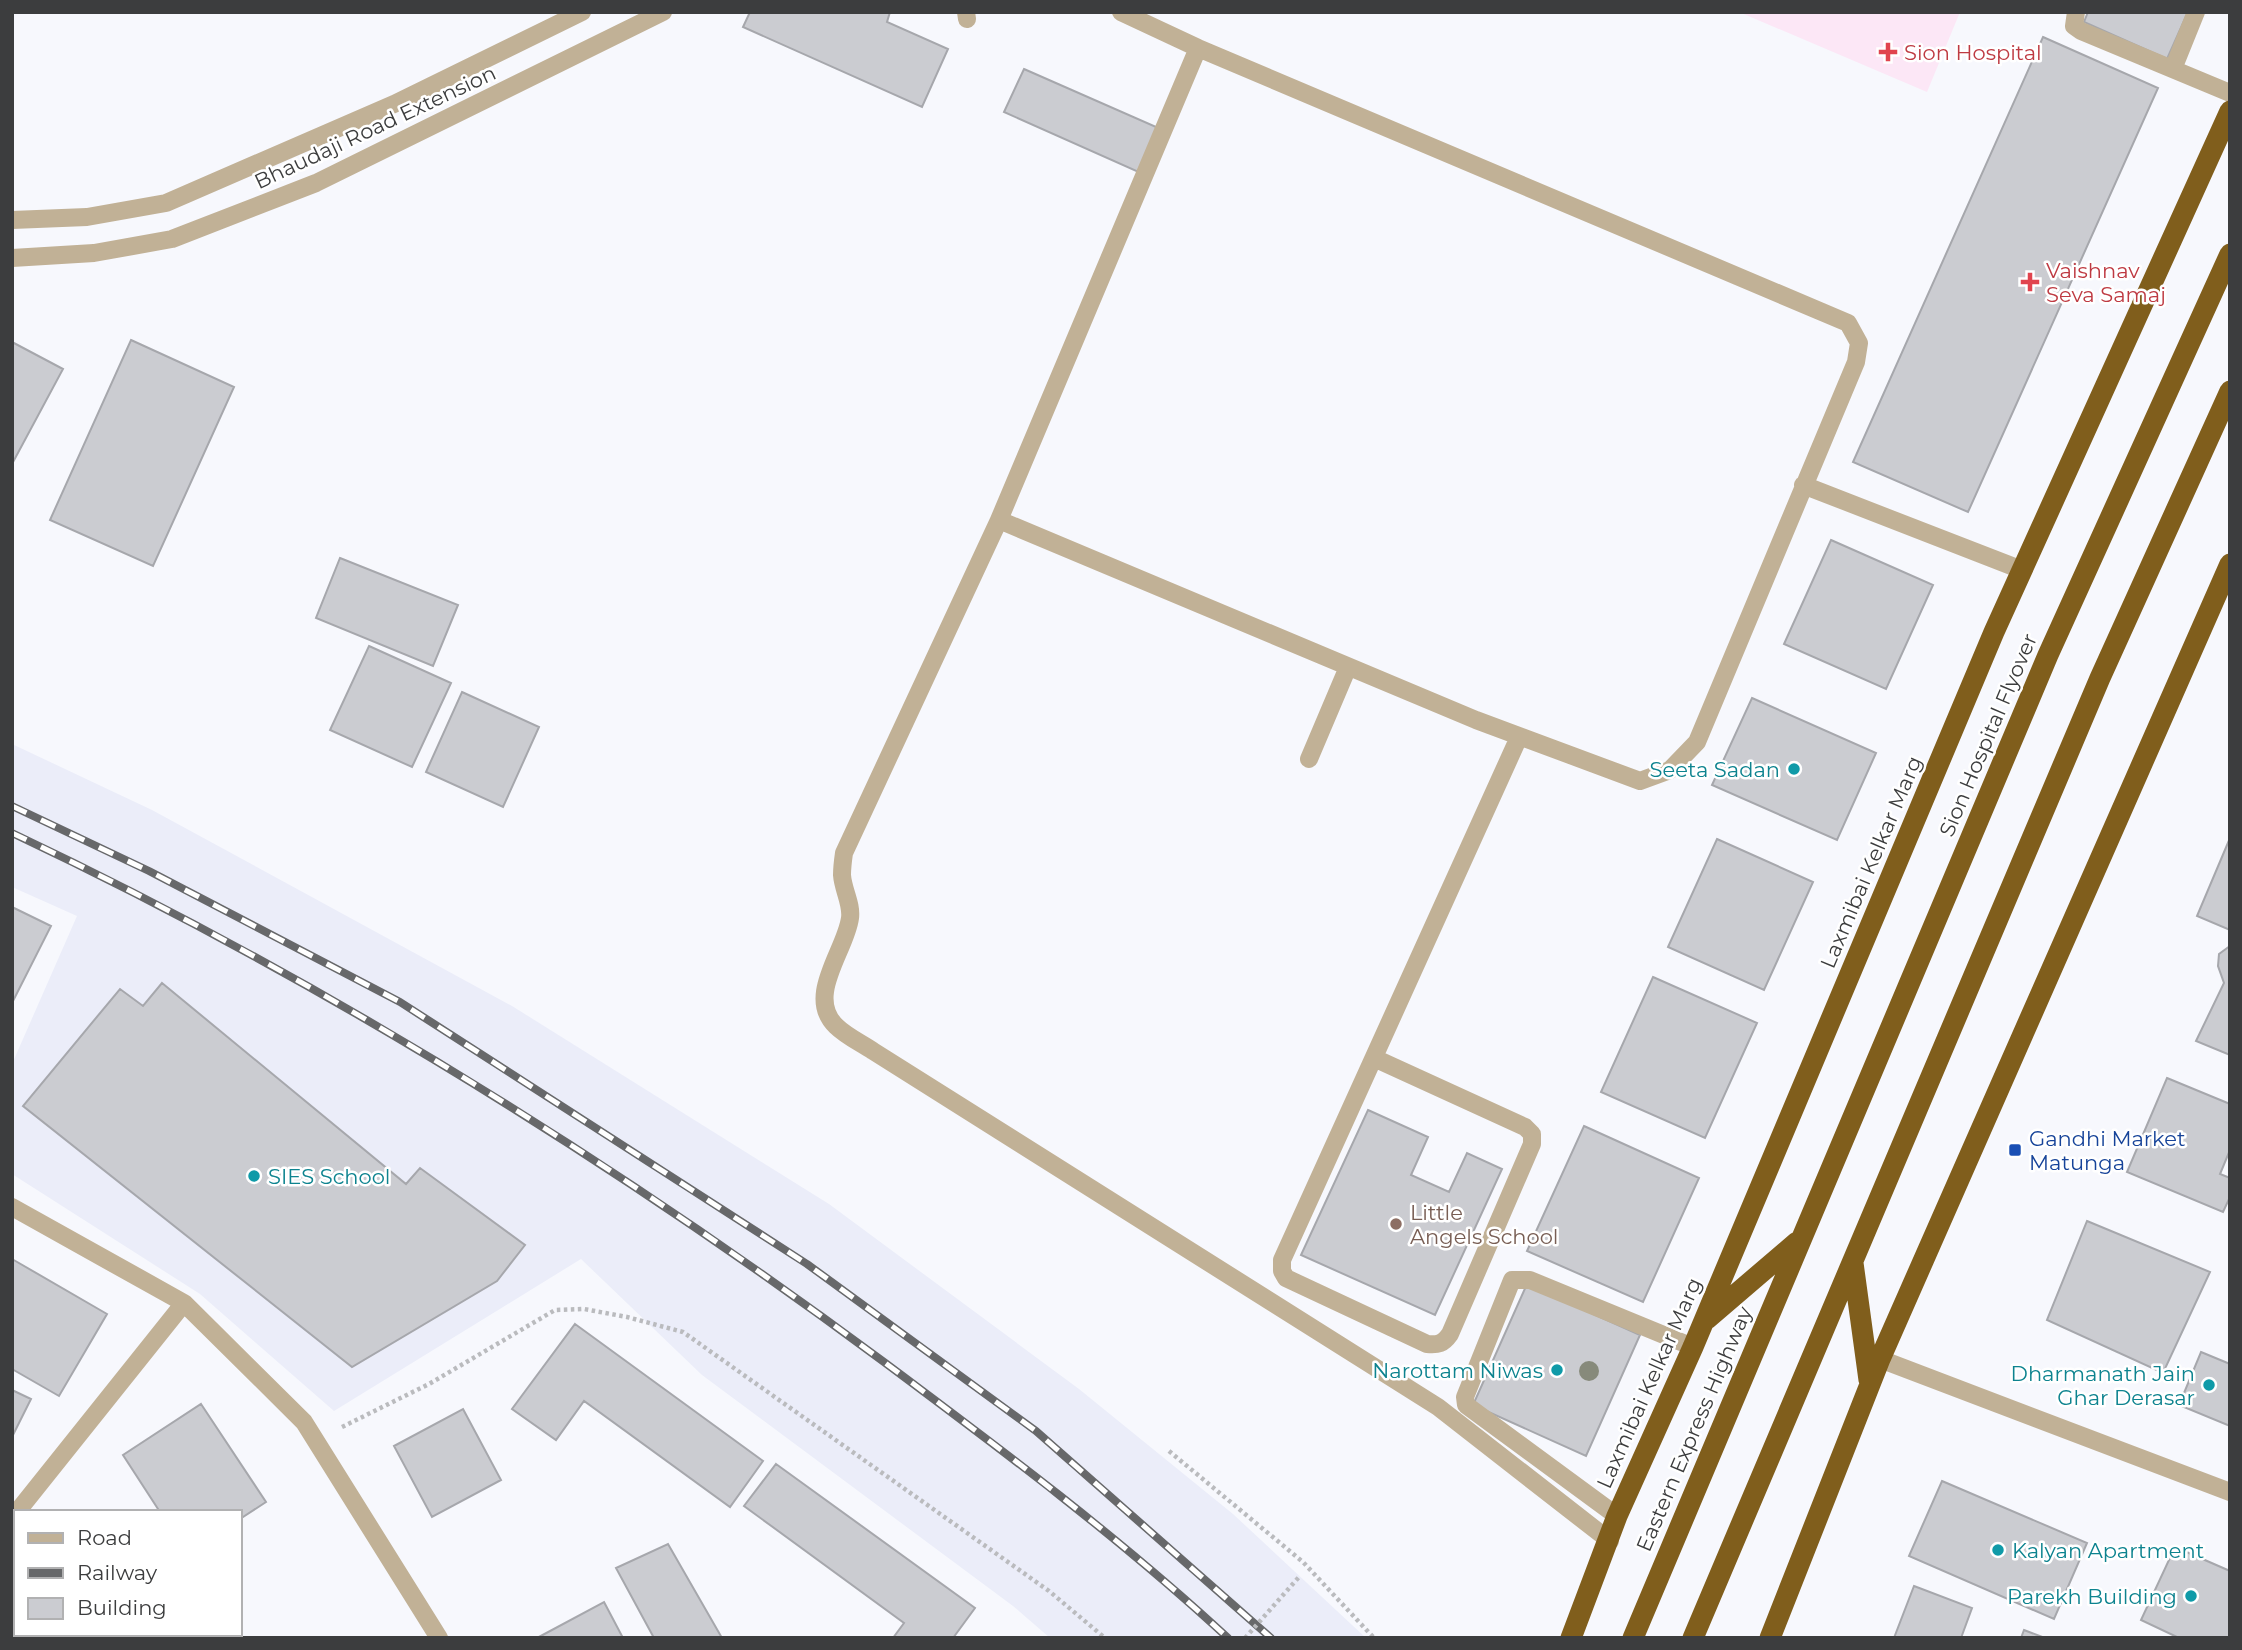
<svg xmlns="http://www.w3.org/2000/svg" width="2242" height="1650" font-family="Montserrat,sans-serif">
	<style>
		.built { fill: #ebedf9 }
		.medical { fill: #fce7f6 }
		.building { fill: #cbccd1; stroke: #a6a7ac; stroke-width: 2 }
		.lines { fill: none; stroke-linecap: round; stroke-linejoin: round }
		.path { stroke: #babbbe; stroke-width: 4.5; stroke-dasharray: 3.5 3.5; stroke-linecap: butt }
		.minor { stroke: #c1b196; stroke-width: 18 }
		.highway { stroke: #805e1c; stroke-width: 21 }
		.rail-casing { stroke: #67686a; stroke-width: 8 }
		.rail { stroke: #fff; stroke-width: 5; stroke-dasharray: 16; stroke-linecap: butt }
		.path-bridge { stroke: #babbbe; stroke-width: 4.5; stroke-dasharray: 3.5 3.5; stroke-linecap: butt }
		.tree { fill: #878a7b }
		.health-dot { fill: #e0444e; stroke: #fff; stroke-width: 2.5 }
		.culture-dot { fill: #0f9aa8; stroke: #fff; stroke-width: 2.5 }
		.transit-dot { fill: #1a4fb4; stroke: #fff; stroke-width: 2.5 }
		.education-dot { fill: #8d6e63; stroke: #fff; stroke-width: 2.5 }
		.labels { text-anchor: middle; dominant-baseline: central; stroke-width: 5; stroke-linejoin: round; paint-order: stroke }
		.health-label { font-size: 21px; fill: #be3a42; stroke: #fff; text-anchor: start }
		.street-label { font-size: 21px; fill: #3c3d3e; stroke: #fff }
		.culture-label { font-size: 21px; fill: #0d838f; stroke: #fff; text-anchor: end }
		.transit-label { font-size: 21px; fill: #164399; stroke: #fff; text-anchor: start }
		.education-label { font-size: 21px; fill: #785e54; stroke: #fff; text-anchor: start }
	</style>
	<rect width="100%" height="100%" fill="#f7f8fd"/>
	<path class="built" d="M 12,744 L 152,810 L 512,1006 L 829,1204 L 1079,1389 L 1233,1514 L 1366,1638 L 1050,1638 L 1013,1606 L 702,1375 L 581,1259 L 334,1411 L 200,1294 L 12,1174 L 12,1064 L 77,916 L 12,887 Z"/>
	<path class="medical" d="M 1739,12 L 1960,12 L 1927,92 Z"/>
	<path class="building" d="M 750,12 L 890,12 L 887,22 L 948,49 L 922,107 L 743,27 Z
		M 2088,12 L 2188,12 L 2167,59 L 2084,22 Z
		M 2043,37 L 2158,88 L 1968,512 L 1853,462 Z
		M 1024,69 L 1163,130 L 1143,174 L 1004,112 Z
		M 131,340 L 234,387 L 153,566 L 50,520 Z
		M 12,342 L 63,369 L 12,464 Z
		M 1831,540 L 1933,585 L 1886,689 L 1784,644 Z
		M 340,558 L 458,605 L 433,666 L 316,618 Z
		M 369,646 L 451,683 L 412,767 L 330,730 Z
		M 462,692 L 539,727 L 503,807 L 426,772 Z
		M 1752,698 L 1876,753 L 1837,840 L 1712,785 Z
		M 2230,838 L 2230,930 L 2197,916 Z
		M 1717,839 L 1813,882 L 1764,990 L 1668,947 Z
		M 12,907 L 51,926 L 12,1003 Z
		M 2230,946 L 2230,1055 L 2196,1041 L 2224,983 L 2218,966 L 2219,954 Z
		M 1653,977 L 1757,1023 L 1705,1138 L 1601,1092 Z
		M 162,983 L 406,1184 L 420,1168 L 525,1245 L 497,1281 L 352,1367 L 23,1106 L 120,989 L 143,1006 Z
		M 2167,1078 L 2230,1104 L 2230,1150 L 2220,1174 L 2230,1178 L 2230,1197 L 2223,1212 L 2127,1172 Z
		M 1368,1110 L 1428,1137 L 1411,1175 L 1449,1192 L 1467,1153 L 1502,1169 L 1435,1315 L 1301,1255 Z
		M 1584,1126 L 1699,1178 L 1643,1302 L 1527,1251 Z
		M 2087,1221 L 2210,1272 L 2163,1373 L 2047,1320 Z
		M 12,1259 L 107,1314 L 59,1396 L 12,1369 Z
		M 1527,1284 L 1640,1335 L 1586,1456 L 1473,1405 Z
		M 575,1324 L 763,1461 L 730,1507 L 584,1401 L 556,1440 L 512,1409 Z
		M 2201,1352 L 2230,1364 L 2230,1426 L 2179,1405 Z
		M 12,1390 L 31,1399 L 12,1437 Z
		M 201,1404 L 266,1502 L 240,1519 L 240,1512 L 160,1512 L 123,1455 Z
		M 463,1409 L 501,1480 L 432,1517 L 394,1446 Z
		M 776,1464 L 975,1608 L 953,1638 L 893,1638 L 904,1623 L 744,1506 Z
		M 1942,1481 L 2087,1543 L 2054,1619 L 1909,1556 Z
		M 668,1544 L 722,1638 L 654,1638 L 616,1568 Z
		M 2175,1547 L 2230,1571 L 2230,1638 L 2179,1638 L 2141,1620 Z
		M 1914,1586 L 1972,1608 L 1961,1638 L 1894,1638 Z
		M 604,1602 L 623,1638 L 537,1638 Z
		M 2024,1630 L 2045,1638 L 2021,1638 Z"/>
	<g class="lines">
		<path class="path" d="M 342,1427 L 429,1384 L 555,1310 L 584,1309 L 627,1317 L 683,1332 L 1049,1591 L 1105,1638
			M 1169,1451 L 1303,1562 L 1374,1638"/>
		<path class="minor" d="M 966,12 L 967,19
			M 2076,12 L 2074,26 L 2081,31 L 2230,93
			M 1198,48 L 999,520 L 844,853 C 843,860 842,868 842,875 C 843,890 852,904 850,918 C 846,950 805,996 836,1026 C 846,1036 861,1043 873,1051 L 1438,1407 L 1610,1541
			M 2173,69 L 2196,12
			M 12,220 L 87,217 L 166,203 L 394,104 L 582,12
			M 12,258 L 94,253 L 172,239 L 316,183 L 663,12
			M 1803,485 L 2022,570
			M 999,520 L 1476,720 L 1640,781 L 1670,770 L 1697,742 L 1856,362 L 1859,343 L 1848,323 L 1198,48 L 1121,12
			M 1309,759 L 1348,667
			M 1374,1058 L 1525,1127 L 1532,1134 L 1532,1144 L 1450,1334 C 1443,1344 1438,1345 1427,1344 L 1286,1278 L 1282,1271 L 1282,1260 L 1519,737
			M 12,1207 L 184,1303 L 304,1422 L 439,1638
			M 1880,1359 L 2230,1492
			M 17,1512 L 184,1303
			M 1617,1516 L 1466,1405 L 1465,1397 L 1512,1280 L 1530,1280 L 1693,1347
			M 12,1578 L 16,1585
			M 42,1634 L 44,1638"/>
		<path class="highway" d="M 1853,1263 L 1869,1380
			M 1707,1319 L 1797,1242
			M 1571,1638 L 1617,1516 L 1693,1347 L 1994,632 L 2230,111
			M 1633,1638 L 2048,655 L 2230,254
			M 1693,1638 L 2100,678 L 2230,391
			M 1770,1638 L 1880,1359 L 2230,564"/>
		<g class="rail-casing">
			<path id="rail" d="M 12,806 L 149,871 L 400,1002 L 807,1264 L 1036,1431 L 1271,1638
				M 12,833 C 321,979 610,1159 884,1362 C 1002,1450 1120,1538 1228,1638"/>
		</g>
		<use href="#rail" class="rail"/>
		<path class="path-bridge" d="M 1245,1638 L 1299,1577"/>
	</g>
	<circle class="tree" cx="1589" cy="1371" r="10"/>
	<g class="health-dot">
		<path d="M1884.5 41.5h7v7h7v7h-7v7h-7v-7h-7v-7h7z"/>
		<path d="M2026.5 271.5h7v7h7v7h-7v7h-7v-7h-7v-7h7z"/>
	</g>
	<g class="culture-dot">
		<circle cx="1794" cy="769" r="7"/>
		<circle cx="254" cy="1176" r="7"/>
		<circle cx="1557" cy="1370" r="7"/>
		<circle cx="2209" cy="1385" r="7"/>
		<circle cx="1998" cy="1550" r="7"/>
		<circle cx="2191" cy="1596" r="7"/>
	</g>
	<rect class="transit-dot" x="2008" y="1143" width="14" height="14" rx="3.5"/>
	<circle class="education-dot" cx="1396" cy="1224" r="7"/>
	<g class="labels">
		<g class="health-label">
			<text x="1904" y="52">Sion Hospital</text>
			<text x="2046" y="270">Vaishnav<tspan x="2046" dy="24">Seva Samaj</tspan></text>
		</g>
		<g class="street-label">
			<text transform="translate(375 127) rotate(-25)">Bhaudaji Road Extension</text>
			<text transform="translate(1988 735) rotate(-67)">Sion Hospital Flyover</text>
			<text transform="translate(1871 862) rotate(-67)">Laxmibai Kelkar Marg</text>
			<text transform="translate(1649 1383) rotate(-66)">Laxmibai Kelkar Marg</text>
			<text transform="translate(1694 1429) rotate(-67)">Eastern Express Highway</text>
		</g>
		<g class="culture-label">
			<text x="1780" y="769">Seeta Sadan</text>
			<text x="268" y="1176" text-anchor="start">SIES School</text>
			<text x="1543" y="1370">Narottam Niwas</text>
			<text x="2195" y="1373">Dharmanath Jain<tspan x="2195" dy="24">Ghar Derasar</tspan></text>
			<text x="2012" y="1550" text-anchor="start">Kalyan Apartment</text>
			<text x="2177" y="1596">Parekh Building</text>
		</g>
		<g class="transit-label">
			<text x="2029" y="1138">Gandhi Market<tspan x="2029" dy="24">Matunga</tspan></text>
		</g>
		<g class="education-label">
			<text x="1410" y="1212">Little<tspan x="1410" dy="24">Angels School</tspan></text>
		</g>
	</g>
	<rect width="2242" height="1650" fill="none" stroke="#3c3d3e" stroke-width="28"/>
	<rect x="14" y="1510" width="228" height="126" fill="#ffffff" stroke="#b1b1b2" stroke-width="2"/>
	<rect x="28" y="1533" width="35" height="10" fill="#c1b196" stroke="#b1b1b2" stroke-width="2"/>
	<text x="77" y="1545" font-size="21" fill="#3c3d3e">Road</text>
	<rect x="28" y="1568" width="35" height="10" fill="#67686a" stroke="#b1b1b2" stroke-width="2"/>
	<text x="77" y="1580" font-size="21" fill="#3c3d3e">Railway</text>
	<rect x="28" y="1598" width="35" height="21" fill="#cbccd1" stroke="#b1b1b2" stroke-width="2"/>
	<text x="77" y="1615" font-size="21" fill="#3c3d3e">Building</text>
</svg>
